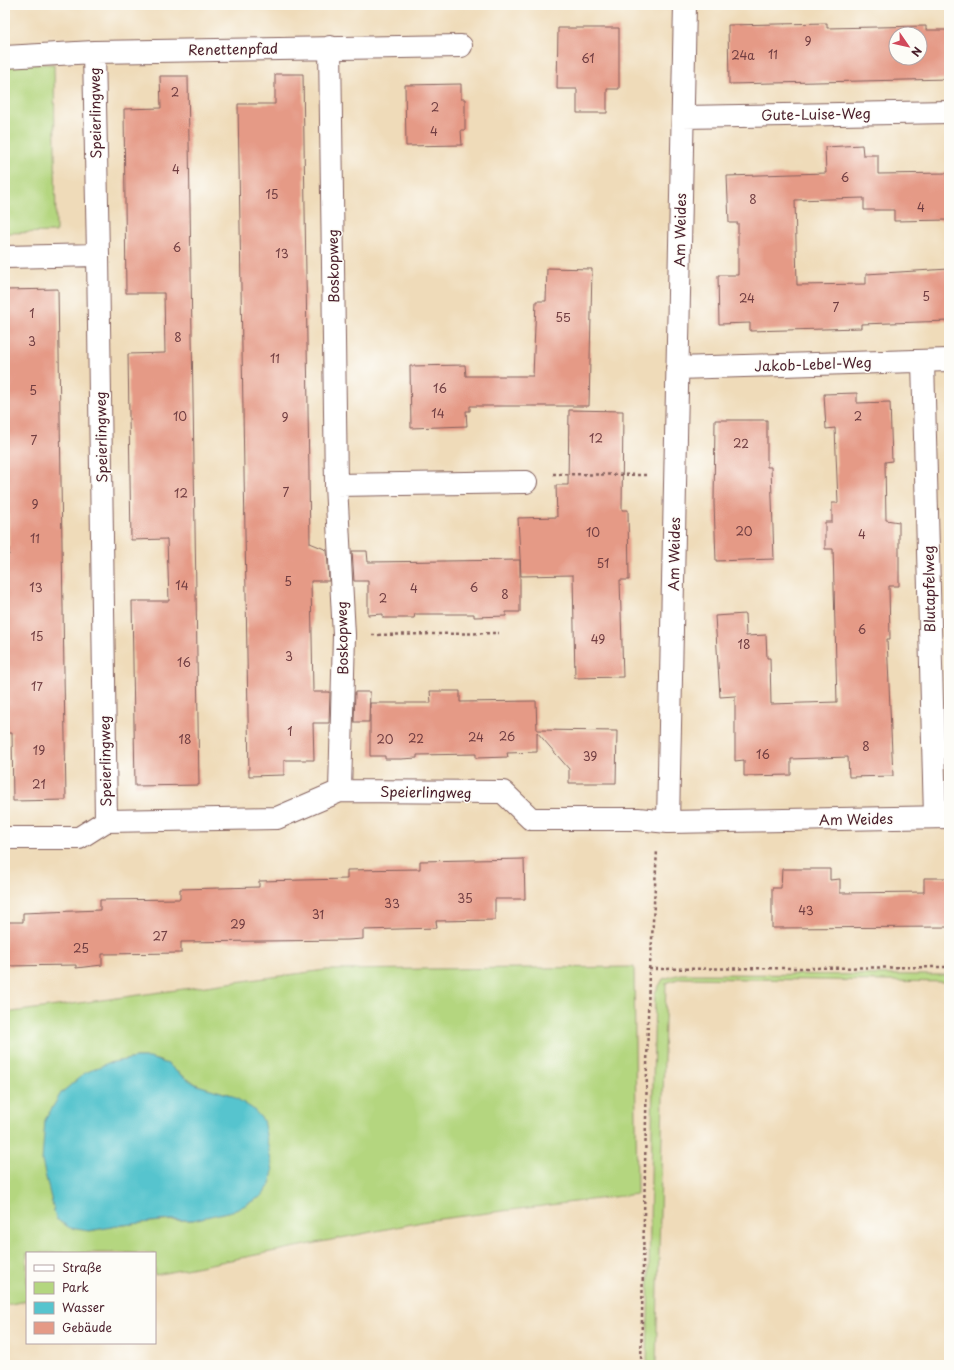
<svg xmlns="http://www.w3.org/2000/svg" width="954" height="1370" font-family="'Playpen Sans',sans-serif">
	<style>
		.green { fill: #b4d67f; stroke: #7f7a55; fill-rule: evenodd }
		.water { fill: #57c4ce; stroke: #50727c }
		.building { fill: #e59a86; fill-rule: evenodd }
		.lines { fill: none; stroke-linecap: round; stroke-linejoin: round }
		.street-casing { stroke: #84615d; stroke-width: 24 }
		.path { stroke: #84615d; stroke-width: 2.5; stroke-dasharray: 3 3; stroke-linecap: butt }
		.street { stroke: #fff; stroke-width: 22 }
		.labels { text-anchor: middle; dominant-baseline: central; stroke-width: 3; stroke-linejoin: round; paint-order: stroke }
		.number-label { font-size: 12px; fill: #713e42 }
		.street-label { font-size: 14px; fill: #4a1f2b; stroke: #fdfcf7 }
	</style>
	<rect width="100%" height="100%" fill="#fdfcf7"/>
	<filter id="ink" filterUnits="userSpaceOnUse"><feTurbulence type="fractalNoise" baseFrequency=".025" numOctaves="2"/><feDisplacementMap in="SourceGraphic" scale="8" xChannelSelector="R" yChannelSelector="G"/><feConvolveMatrix kernelMatrix="1 2 1 2 8 2 1 2 1" color-interpolation-filters="sRGB"/></filter>
	<filter id="wash" filterUnits="userSpaceOnUse"><feTurbulence type="fractalNoise" baseFrequency=".012" numOctaves="4" result="noise"/><feDisplacementMap in="SourceGraphic" scale="16" xChannelSelector="R" yChannelSelector="G"/><feGaussianBlur stdDeviation="0.9" result="paint"/><feColorMatrix in="noise" values="0 0 0 0 0 0 0 0 0 0 0 0 0 0 0 0 0 1.4 0 .05"/><feComposite in="paint" operator="in"/></filter>
	<g filter="url(#wash)">
		<rect width="100%" height="100%" fill="#efdbb9"/>
		<path class="green" d="M 5,64 L 54,64 L 56,232 L 5,233 Z
			M 634,967 L 637,1194 L 432,1220 L 155,1275 L 155,1253 L 27,1253 L 27,1301 L 5,1305 L 5,1013 L 325,970 ZM 136,1058 C 169,1057 170,1071 196,1084 C 206,1090 220,1091 231,1095 L 193,1220 C 158,1220 124,1224 89,1231 L 108,1063 Z
			M 681,974 L 949,975 L 949,982 L 681,978 L 666,983 L 656,1365 L 647,1365 L 655,993 L 663,979 Z"/>
		<path class="water" d="M 136,1058 L 150,1058 L 168,1064 L 178,1073 L 197,1085 L 231,1095 L 253,1109 L 263,1120 L 273,1171 L 270,1185 L 262,1196 L 236,1210 L 193,1220 L 168,1220 L 123,1225 L 89,1231 L 70,1228 L 56,1219 L 42,1161 L 45,1120 L 61,1093 L 85,1073 L 108,1063 Z"/>
		<g id="blocks">
			<path class="building" d="M 827,23 L 827,28 L 926,26 L 926,30 L 949,30 L 949,79 L 729,84 L 728,25 ZM 896,34 L 920,34 L 920,58 L 896,58 Z
				M 558,28 L 619,28 L 619,89 L 607,89 L 607,113 L 577,113 L 577,89 L 557,89 Z
				M 275,74 L 303,74 L 310,543 L 327,550 L 329,581 L 311,581 L 313,692 L 330,692 L 329,723 L 313,723 L 314,760 L 284,760 L 284,775 L 249,776 L 238,104 L 275,104 Z
				M 160,76 L 188,76 L 199,785 L 135,786 L 132,601 L 169,601 L 167,539 L 131,540 L 128,354 L 165,353 L 164,293 L 126,293 L 124,109 L 161,108 Z
				M 461,84 L 461,99 L 465,99 L 465,130 L 461,130 L 462,145 L 406,146 L 405,85 Z
				M 862,145 L 863,155 L 878,155 L 878,174 L 947,173 L 949,220 L 894,221 L 894,210 L 864,210 L 864,198 L 795,200 L 797,285 L 866,284 L 866,274 L 949,269 L 949,321 L 861,324 L 861,328 L 750,331 L 750,323 L 719,324 L 718,275 L 738,275 L 738,223 L 729,223 L 727,176 L 826,173 L 825,147 Z
				M 547,268 L 592,269 L 589,406 L 470,406 L 470,411 L 466,411 L 467,426 L 411,428 L 410,366 L 465,365 L 466,376 L 533,376 L 536,301 L 546,301 Z
				M 58,289 L 66,800 L 13,801 L 12,733 L 5,733 L 5,555 L 9,555 L 8,487 L 5,487 L 5,290 Z
				M 857,393 L 857,403 L 890,402 L 892,461 L 885,462 L 886,520 L 899,522 L 899,586 L 889,586 L 890,639 L 887,639 L 893,776 L 849,777 L 848,757 L 791,759 L 791,775 L 744,776 L 744,760 L 735,761 L 735,696 L 720,697 L 715,616 L 745,614 L 746,636 L 766,635 L 767,658 L 770,658 L 771,704 L 837,702 L 833,549 L 825,549 L 825,522 L 832,522 L 832,503 L 838,503 L 835,428 L 826,429 L 824,394 Z
				M 569,410 L 623,411 L 622,510 L 628,510 L 629,580 L 620,580 L 623,677 L 575,678 L 573,575 L 521,576 L 518,518 L 557,517 L 556,485 L 568,485 Z
				M 715,420 L 767,420 L 767,467 L 771,467 L 774,559 L 716,561 L 714,503 Z
				M 352,551 L 367,551 L 368,562 L 520,560 L 520,612 L 506,612 L 506,616 L 474,617 L 474,614 L 415,614 L 414,618 L 383,618 L 383,614 L 368,615 L 368,581 L 354,581 Z
				M 430,691 L 460,691 L 460,702 L 536,701 L 537,730 L 617,731 L 616,783 L 569,783 L 569,769 L 537,732 L 537,752 L 507,753 L 508,757 L 476,758 L 476,754 L 417,755 L 417,758 L 401,759 L 385,759 L 385,756 L 370,756 L 370,703 L 431,703 Z
				M 355,692 L 370,692 L 369,722 L 354,722 Z
				M 524,859 L 525,899 L 495,899 L 495,920 L 436,921 L 437,928 L 363,930 L 363,939 L 348,940 L 181,942 L 181,953 L 102,954 L 102,965 L 76,968 L 76,965 L 5,966 L 5,922 L 23,922 L 23,913 L 100,910 L 100,900 L 180,899 L 180,889 L 259,887 L 259,881 L 347,879 L 347,870 L 420,869 L 420,861 Z
				M 782,869 L 830,869 L 830,880 L 840,879 L 840,893 L 924,892 L 924,878 L 949,878 L 949,927 L 772,928 L 772,888 L 781,888 Z"/>
		</g>
	</g>
	<g filter="url(#ink)">
		<use href="#blocks" fill-opacity="0" stroke="#84615d" stroke-width="1"/>
		<g class="lines">
			<g class="street-casing">
				<path id="street" d="M 330,47 L 336,485 L 344,635 L 340,791
					M 94,52 L 98,255 L 106,821
					M 5,57 L 94,52 L 461,46
					M 683,117 L 949,112
					M 5,257 L 98,255
					M 923,361 L 935,817
					M 677,368 L 949,360
					M 336,485 L 526,482
					M 668,822 L 685,5
					M 5,838 L 79,838 L 106,821 L 277,818 L 340,791 L 503,792 L 531,819 L 638,819 L 668,822 L 949,817"/>
			</g>
			<path class="path" d="M 553,474 L 648,475
				M 372,635 L 499,633
				M 649,969 L 949,967
				M 641,1365 L 649,969 L 651,957 L 657,850"/>
			<use href="#street" class="street"/>
		</g>
	</g>
	<g class="labels">
		<g class="number-label">
			<text x="808" y="41">9</text>
			<text x="773" y="54">11</text>
			<text x="743" y="55">24a</text>
			<text x="588" y="58">61</text>
			<text x="175" y="92">2</text>
			<text x="435" y="107">2</text>
			<text x="434" y="131">4</text>
			<text x="176" y="169">4</text>
			<text x="845" y="177">6</text>
			<text x="272" y="194">15</text>
			<text x="753" y="199">8</text>
			<text x="921" y="207">4</text>
			<text x="177" y="247">6</text>
			<text x="282" y="253">13</text>
			<text x="926" y="296">5</text>
			<text x="747" y="298">24</text>
			<text x="836" y="307">7</text>
			<text x="32" y="313">1</text>
			<text x="563" y="317">55</text>
			<text x="178" y="337">8</text>
			<text x="32" y="341">3</text>
			<text x="275" y="358">11</text>
			<text x="440" y="388">16</text>
			<text x="33" y="390">5</text>
			<text x="438" y="413">14</text>
			<text x="180" y="416">10</text>
			<text x="858" y="416">2</text>
			<text x="285" y="417">9</text>
			<text x="596" y="438">12</text>
			<text x="34" y="440">7</text>
			<text x="741" y="443">22</text>
			<text x="286" y="492">7</text>
			<text x="181" y="493">12</text>
			<text x="35" y="504">9</text>
			<text x="744" y="531">20</text>
			<text x="593" y="532">10</text>
			<text x="862" y="534">4</text>
			<text x="35" y="538">11</text>
			<text x="603" y="563">51</text>
			<text x="288" y="581">5</text>
			<text x="182" y="585">14</text>
			<text x="36" y="587">13</text>
			<text x="474" y="587">6</text>
			<text x="414" y="588">4</text>
			<text x="505" y="594">8</text>
			<text x="383" y="598">2</text>
			<text x="862" y="629">6</text>
			<text x="37" y="636">15</text>
			<text x="598" y="639">49</text>
			<text x="744" y="644">18</text>
			<text x="289" y="656">3</text>
			<text x="184" y="662">16</text>
			<text x="37" y="686">17</text>
			<text x="290" y="731">1</text>
			<text x="507" y="736">26</text>
			<text x="476" y="737">24</text>
			<text x="416" y="738">22</text>
			<text x="185" y="739">18</text>
			<text x="385" y="739">20</text>
			<text x="866" y="746">8</text>
			<text x="39" y="750">19</text>
			<text x="763" y="754">16</text>
			<text x="590" y="756">39</text>
			<text x="39" y="784">21</text>
			<text x="465" y="898">35</text>
			<text x="392" y="903">33</text>
			<text x="806" y="910">43</text>
			<text x="318" y="914">31</text>
			<text x="238" y="924">29</text>
			<text x="160" y="936">27</text>
			<text x="81" y="948">25</text>
		</g>
		<g class="street-label">
			<text transform="translate(233 49) rotate(-1)">Renettenpfad</text>
			<text transform="translate(95 113) rotate(-91)">Speierlingweg</text>
			<text transform="translate(816 114) rotate(-1)">Gute-Luise-Weg</text>
			<text transform="translate(680 230) rotate(-89)">Am Weides</text>
			<text transform="translate(333 266) rotate(-91)">Boskopweg</text>
			<text transform="translate(813 364) rotate(-2)">Jakob-Lebel-Weg</text>
			<text transform="translate(101 437) rotate(-91)">Speierlingweg</text>
			<text transform="translate(674 554) rotate(-89)">Am Weides</text>
			<text transform="translate(929 589) rotate(-91)">Blutapfelweg</text>
			<text transform="translate(342 638) rotate(-91)">Boskopweg</text>
			<text transform="translate(105 761) rotate(-91)">Speierlingweg</text>
			<text transform="translate(426 792) rotate(1)">Speierlingweg</text>
			<text transform="translate(856 819) rotate(-1)">Am Weides</text>
		</g>
	</g>
	<rect width="954" height="1370" fill="none" stroke="#fdfcf7" stroke-width="20"/>
	<rect x="26" y="1252" width="130" height="92" fill="#fdfcf7" stroke="#b5a4a5"/>
	<rect x="34" y="1265" width="20" height="6" fill="#ffffff" stroke="#b5a4a5"/>
	<text x="62" y="1272" font-size="12" fill="#4a1f2b">Straße</text>
	<rect x="34" y="1282" width="20" height="12" fill="#b4d67f" stroke="#b5a4a5"/>
	<text x="62" y="1292" font-size="12" fill="#4a1f2b">Park</text>
	<rect x="34" y="1302" width="20" height="12" fill="#57c4ce" stroke="#b5a4a5"/>
	<text x="62" y="1312" font-size="12" fill="#4a1f2b">Wasser</text>
	<rect x="34" y="1322" width="20" height="12" fill="#e59a86" stroke="#b5a4a5"/>
	<text x="62" y="1332" font-size="12" fill="#4a1f2b">Gebäude</text>
	<g transform="translate(908 46) rotate(124)"><circle r="19" fill="#fdfcf7" stroke="#b5a4a5"/>
	<path d="M0-3L7 15L0 10L-7 15Z" fill="#d1495b"/>
	<text y="-6" font-size="11" font-weight="bold" text-anchor="middle" fill="#4a1f2b">N</text>
	</g>
</svg>
